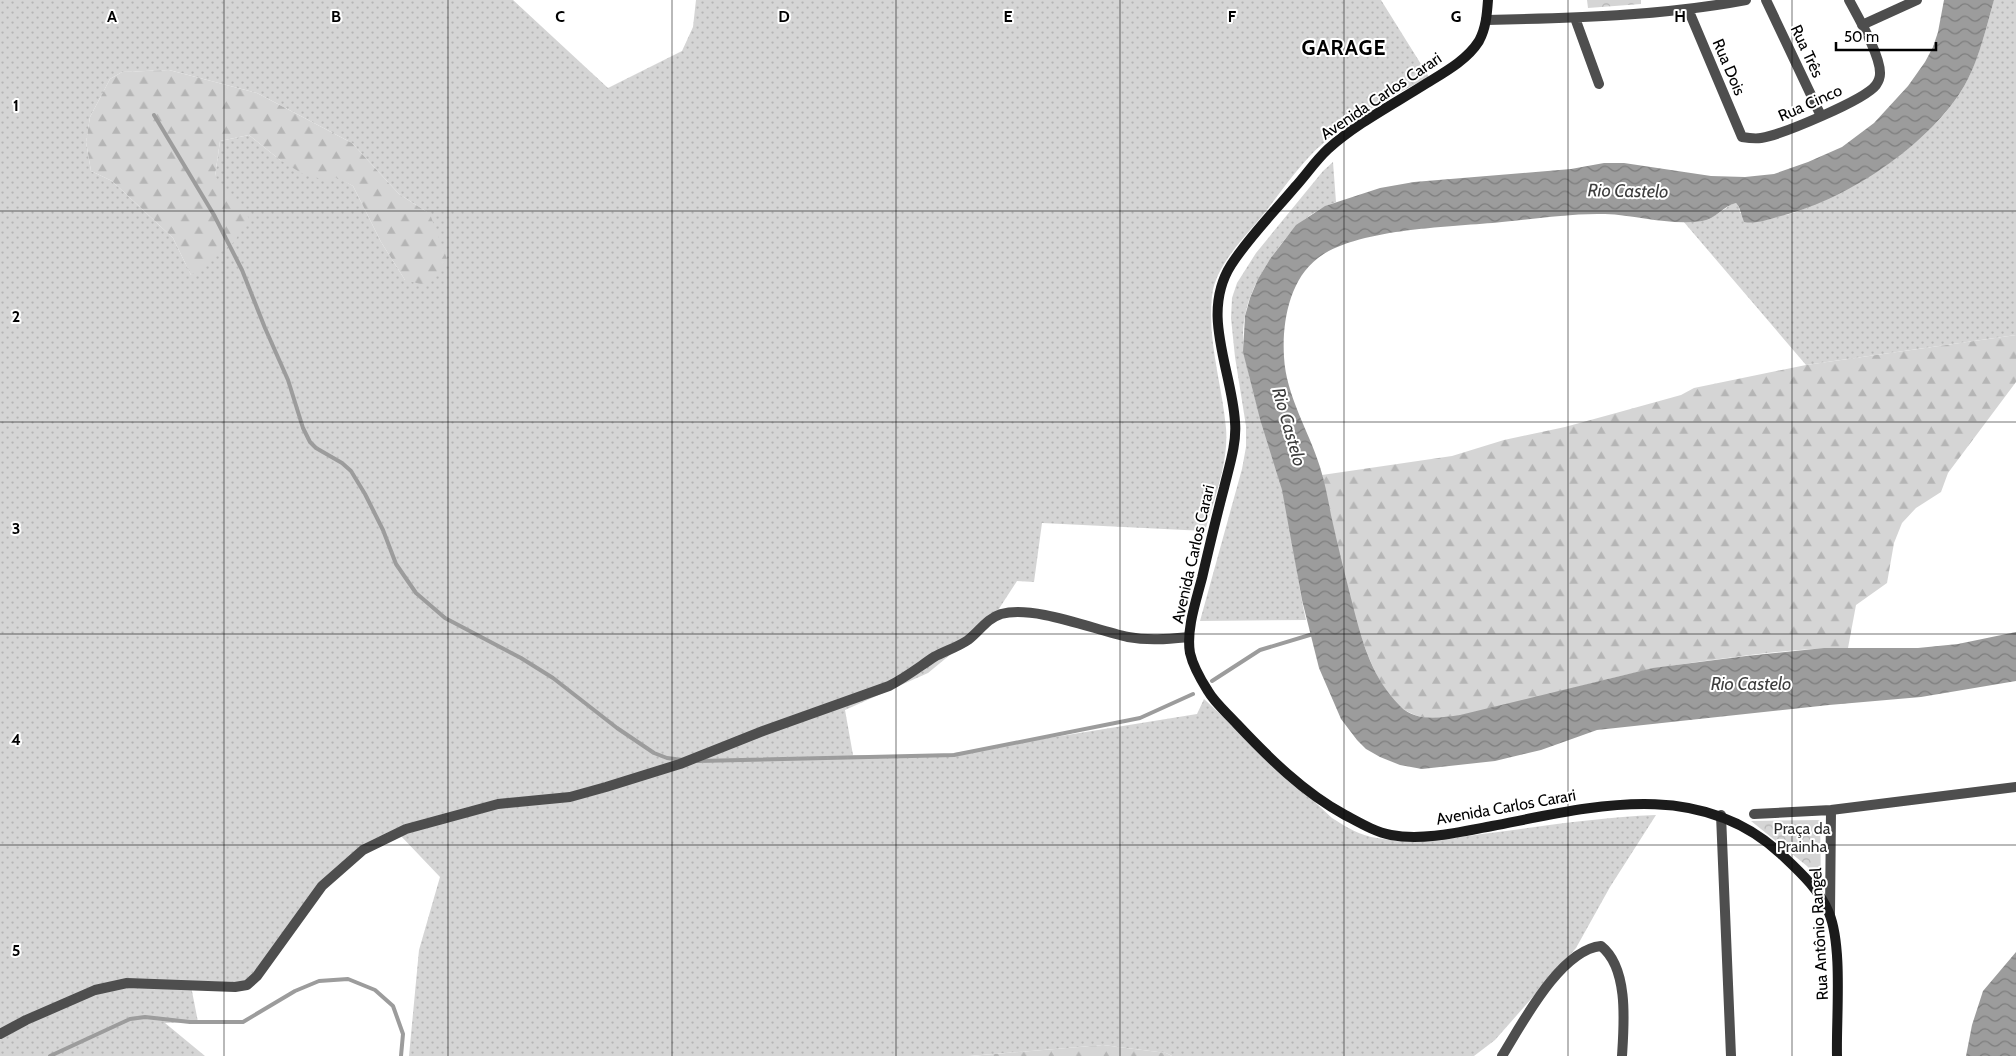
<svg xmlns="http://www.w3.org/2000/svg" width="2016" height="1056" font-family="Cabin,sans-serif">
	<style>
		.grass { fill: url(#grass-dots); fill-rule: evenodd }
		.forest { fill: url(#forest-firs) }
		.park { fill: url(#park-crowns) }
		.water { fill: url(#water-waves) }
		.lines { fill: none; stroke-linecap: round; stroke-linejoin: round }
		.stream { stroke: #9c9c9c; stroke-width: 4 }
		.street { stroke: #4e4e4e; stroke-width: 10 }
		.secondary { stroke: #1b1b1b; stroke-width: 10 }
		.grid { fill: none; stroke: #000; stroke-width: 1; stroke-opacity: 0.55 }
		.labels { text-anchor: middle; dominant-baseline: central; stroke-width: 4; stroke-linejoin: round; paint-order: stroke }
		.street-label { font-size: 16px; fill: #000; stroke: #fff }
		.park-label { font-size: 16px; fill: #2c2c2c; stroke: #fff }
		.water-label { font-size: 18px; font-style: italic; fill: #3d3d3d; stroke: #fff }
		.district-label { font-size: 21px; font-weight: bold; letter-spacing: 1px; fill: #000; stroke: #fff }
		.grid-label { font-size: 16px; text-anchor: middle; font-weight: bold; fill: #000; stroke: #fff; stroke-width: 4; stroke-linejoin: round; paint-order: stroke }
	</style>
	<defs>
		<pattern id="grass-dots" width="8" height="8" patternUnits="userSpaceOnUse" patternTransform="scale(1.25)"><rect width="8" height="8" fill="#d5d5d5"/><path d="M2 2h.1M6 6h.1" fill="none" stroke="#b5b5b5" stroke-width="1.8" stroke-linecap="round"/></pattern>
		<pattern id="forest-firs" width="22" height="20" patternUnits="userSpaceOnUse" patternTransform="scale(1.25)"><rect width="22" height="20" fill="#d5d5d5"/><path d="M5 1l3.5 6h-7zM16 11l3.5 6h-7z" fill="#b5b5b5"/></pattern>
		<pattern id="park-crowns" width="20" height="18" patternUnits="userSpaceOnUse" patternTransform="scale(1.25)"><rect width="20" height="18" fill="#d5d5d5"/><path d="M2 6a3 3 0 1 1 6 0M12 15a3 3 0 1 1 6 0" fill="none" stroke="#b5b5b5"/></pattern>
		<pattern id="water-waves" width="16" height="10" patternUnits="userSpaceOnUse" patternTransform="scale(1.25)"><rect width="16" height="10" fill="#9c9c9c"/><path d="M0 5q4-4 8 0t8 0" fill="none" stroke="#7d7d7d"/></pattern>
	</defs>
	<rect width="100%" height="100%" fill="#fff"/>
	<path class="grass" d="M 0,0 L 513,0 L 608,88 L 682,51 L 693,27 L 696,0 L 1381,0 L 1429,77 C 1387,99 1342,122 1309,157 C 1290,177 1275,201 1257,222 C 1240,242 1215,268 1212,296 C 1207,340 1222,384 1226,428 C 1229,462 1214,499 1205,531 L 1042,523 L 1034,582 L 1017,581 L 991,621 L 928,673 L 845,710 L 853,755 L 936,756 L 1197,714 L 1204,699 L 1332,818 C 1346,827 1361,836 1377,838 C 1415,845 1452,838 1490,833 C 1545,826 1600,817 1656,815 L 1610,887 L 1576,948 L 1495,1040 L 1474,1056 L 1172,1056 L 1166,1053 L 1103,1045 L 969,1056 L 409,1056 L 419,950 L 440,877 L 400,835 L 375,842 L 340,869 L 256,983 L 190,981 L 198,1022 L 165,1023 L 205,1056 L 0,1056 ZM 169,70 L 257,93 L 352,143 L 399,194 L 427,212 L 405,280 L 381,242 L 353,186 L 336,176 L 280,160 L 249,135 L 220,141 L 215,176 L 191,275 L 173,238 L 112,181 L 91,171 L 86,142 L 90,117 L 110,79 L 122,72 Z
		M 1994,0 L 2016,0 L 2016,335 L 1806,365 L 1683,221 C 1698,221 1709,220 1722,211 C 1727,208 1729,204 1736,203 L 1739,207 L 1740,213 C 1754,214 1771,216 1785,215 C 1793,214 1803,209 1810,206 C 1863,186 1926,143 1958,96 C 1977,68 1985,32 1994,0 Z
		M 1333,162 L 1336,202 C 1310,211 1292,228 1276,251 C 1262,270 1249,293 1245,316 C 1240,339 1246,361 1251,383 C 1260,419 1273,454 1282,489 C 1293,532 1296,577 1306,620 L 1200,621 L 1242,469 L 1246,447 L 1246,426 L 1235,357 L 1231,318 L 1232,298 L 1237,283 L 1256,253 L 1323,171 Z"/>
	<path class="forest" d="M 169,70 L 257,93 L 352,143 L 399,194 L 427,212 L 431,217 L 447,259 L 428,286 L 405,280 L 381,242 L 353,186 L 336,177 L 329,181 L 303,174 L 280,160 L 249,135 L 220,141 L 215,176 L 249,218 L 234,242 L 191,275 L 173,238 L 112,181 L 91,171 L 86,142 L 90,117 L 110,79 L 122,72 Z
		M 2016,335 L 2016,382 L 1948,473 L 1941,492 L 1916,508 L 1902,523 L 1894,543 L 1887,583 L 1856,605 L 1848,648 C 1803,648 1757,654 1712,660 C 1692,663 1672,665 1652,669 C 1599,680 1547,696 1494,708 C 1474,712 1452,719 1431,718 C 1421,718 1410,714 1402,708 C 1357,673 1335,533 1322,475 L 1452,456 L 1504,440 L 1565,427 L 1616,413 L 1681,395 L 1694,388 L 1806,365 Z
		M 1103,1045 L 1166,1053 L 1172,1056 L 970,1056 Z"/>
	<path class="park" d="M 1587,0 L 1641,0 L 1641,4 L 1588,8 Z
		M 1820,820 L 1821,884 L 1807,866 L 1751,821 Z"/>
	<path class="water" d="M 1944,0 L 1994,0 C 1985,32 1977,69 1958,96 C 1920,151 1842,202 1777,217 C 1767,220 1755,224 1744,222 L 1739,207 L 1736,203 C 1723,206 1716,219 1702,221 C 1670,226 1637,215 1605,214 C 1570,213 1537,219 1502,222 C 1453,227 1357,228 1318,258 C 1289,280 1282,323 1284,357 C 1286,396 1309,431 1320,467 C 1325,483 1328,499 1331,515 C 1338,547 1346,579 1354,610 C 1363,645 1373,679 1400,706 C 1416,722 1439,718 1460,715 L 1653,668 L 1746,656 L 1824,648 L 1918,648 L 1958,644 L 2016,632 L 2016,681 L 1921,697 L 1829,705 L 1597,730 L 1541,750 L 1495,761 L 1440,767 L 1422,769 L 1400,765 L 1380,757 L 1366,749 L 1357,740 L 1341,719 L 1319,668 L 1302,600 L 1282,490 L 1260,419 L 1243,352 L 1245,316 L 1250,298 L 1258,279 L 1270,259 L 1296,225 L 1325,206 L 1380,188 L 1414,182 L 1571,169 L 1604,163 L 1624,163 L 1711,176 L 1745,177 L 1774,174 L 1808,162 L 1842,147 L 1874,123 L 1908,86 L 1925,62 L 1933,47 L 1938,32 Z
		M 2016,952 L 2016,1056 L 1966,1056 L 1972,1025 L 1983,991 Z"/>
	<g class="lines">
		<path class="stream" d="M 154,115 L 214,215 L 242,270 L 265,328 L 288,380 L 303,428 L 310,442 L 316,448 L 342,463 L 351,471 L 365,494 L 383,530 L 396,564 L 416,593 L 445,618 L 521,658 L 553,678 L 617,728 L 654,753 L 667,758 L 683,760
			M 1212,681 L 1260,650 L 1313,634
			M 698,761 L 954,755 L 1140,718 L 1193,694
			M 50,1056 L 130,1019 L 145,1017 L 190,1022 L 243,1022 L 295,991 L 319,981 L 348,979 L 375,990 L 393,1006 L 403,1034 L 401,1056"/>
		<path class="street" d="M 1766,0 L 1821,116
			M 1688,9 L 1742,137 C 1748,138 1755,139 1761,138 C 1781,135 1865,100 1876,85 C 1878,82 1880,77 1880,74 C 1881,56 1858,17 1849,0
			M 1575,18 L 1599,84
			M 1486,20 C 1573,18 1661,16 1746,0
			M 1862,25 L 1917,0
			M 1754,814 L 1831,810 L 2016,787
			M 1721,815 L 1731,1056
			M 1830,914 L 1831,810
			M 0,1034 L 26,1020 L 95,990 L 127,983 L 235,987 L 247,985 L 257,976 L 322,886 L 363,850 L 406,829 L 498,804 L 570,797 L 606,787 L 680,764 L 763,731 L 889,686 C 905,678 919,667 934,657 C 945,651 958,647 968,640 C 980,631 986,619 1001,614 C 1035,605 1094,630 1128,637 C 1149,641 1168,639 1189,637
			M 1502,1056 C 1522,1024 1560,950 1601,946 C 1629,968 1624,1024 1622,1056"/>
		<path class="secondary" d="M 1488,0 C 1487,14 1486,28 1479,41 C 1467,60 1445,72 1427,83 C 1394,104 1357,123 1328,149 C 1316,160 1306,175 1295,187 C 1274,212 1249,237 1231,265 C 1200,314 1232,370 1235,422 C 1237,443 1229,467 1224,488 C 1216,518 1209,548 1202,578 C 1196,601 1186,630 1190,653 C 1193,666 1201,680 1208,691 C 1215,703 1227,713 1236,723 C 1269,758 1303,792 1345,815 C 1360,823 1375,832 1391,835 C 1423,841 1460,832 1492,826 C 1591,807 1698,777 1781,854 C 1799,871 1820,890 1829,913 C 1843,947 1836,1018 1837,1056"/>
	</g>
	<path class="grid" d="M 224,0 L 224,1056M 448,0 L 448,1056M 672,0 L 672,1056M 896,0 L 896,1056M 1120,0 L 1120,1056M 1344,0 L 1344,1056M 1568,0 L 1568,1056M 1792,0 L 1792,1056M 0,211 L 2016,211M 0,422 L 2016,422M 0,634 L 2016,634M 0,845 L 2016,845"/>
	<g class="labels">
		<g class="street-label">
			<text transform="translate(1807 51) rotate(65)">Rua Três</text>
			<text transform="translate(1729 67) rotate(67)">Rua Dois</text>
			<text transform="translate(1381 96) rotate(-34)">Avenida Carlos Carari</text>
			<text transform="translate(1810 103) rotate(-24)">Rua Cinco</text>
			<text transform="translate(1193 554) rotate(-77)">Avenida Carlos Carari</text>
			<text transform="translate(1506 807) rotate(-10)">Avenida Carlos Carari</text>
			<text transform="translate(1819 934) rotate(-93)">Rua Antônio Rangel</text>
		</g>
		<g class="park-label">
			<text x="1802" y="828">Praça da<tspan x="1802" dy="18">Prainha</tspan></text>
		</g>
		<g class="water-label">
			<text transform="translate(1628 191) rotate(1)">Rio Castelo</text>
			<text transform="translate(1289 427) rotate(74)">Rio Castelo</text>
			<text x="1751" y="684">Rio Castelo</text>
		</g>
		<g class="district-label">
			<text x="1344" y="47">GARAGE</text>
		</g>
	</g>
	<g class="grid-label">
		<text x="112" y="22">A</text>
		<text x="336" y="22">B</text>
		<text x="560" y="22">C</text>
		<text x="784" y="22">D</text>
		<text x="1008" y="22">E</text>
		<text x="1232" y="22">F</text>
		<text x="1456" y="22">G</text>
		<text x="1680" y="22">H</text>
		<text x="16" y="111">1</text>
		<text x="16" y="322">2</text>
		<text x="16" y="534">3</text>
		<text x="16" y="745">4</text>
		<text x="16" y="956">5</text>
	</g>
	<path d="M1836 42v8h100v-8" fill="none" stroke="#000000" stroke-width="2.5"/>
	<text x="1844" y="42" font-size="15" fill="#000000" stroke="#ffffff" stroke-width="4" paint-order="stroke">50 m</text>
</svg>
